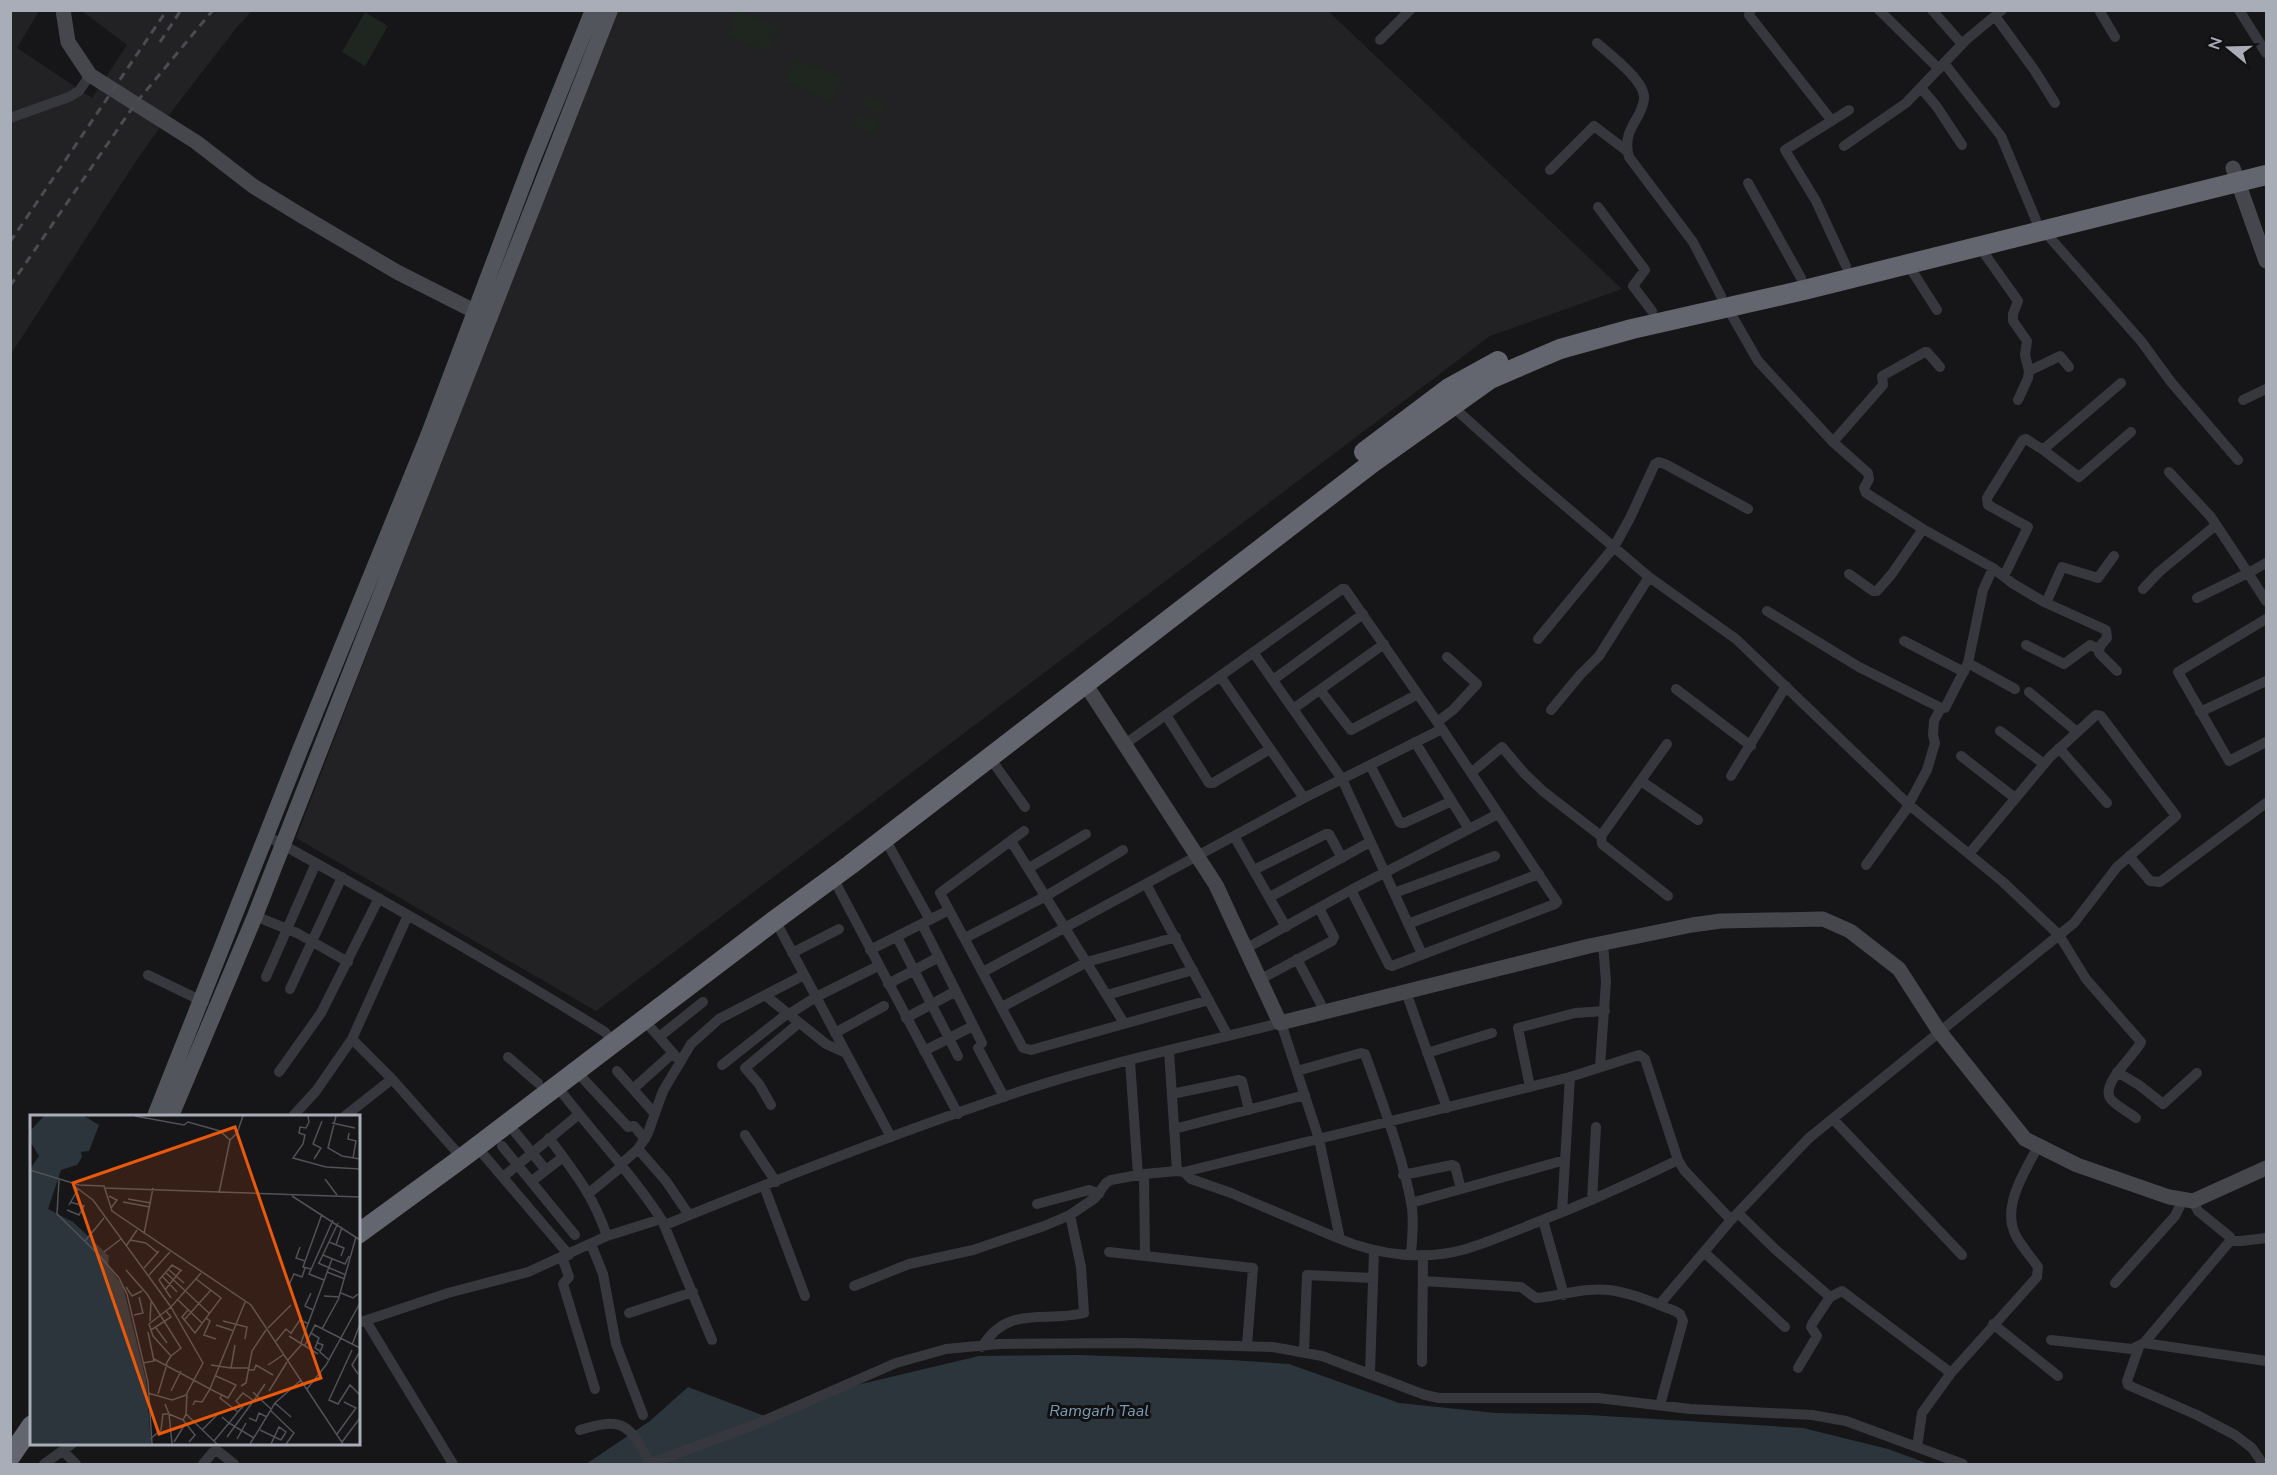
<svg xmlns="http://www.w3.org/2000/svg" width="2277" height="1475" font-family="'Nunito Sans',sans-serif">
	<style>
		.built { fill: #222225 }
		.green { fill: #1e261f }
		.water { fill: #2c353c }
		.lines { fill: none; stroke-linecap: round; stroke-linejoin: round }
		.street { stroke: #37383d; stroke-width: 10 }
		.secondary { stroke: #45474d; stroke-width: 15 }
		.primary { stroke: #53555c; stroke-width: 16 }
		.highway { stroke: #63666e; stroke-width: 20 }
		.rail { stroke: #4a4c52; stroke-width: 3; stroke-dasharray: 8 6; stroke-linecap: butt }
		.labels { text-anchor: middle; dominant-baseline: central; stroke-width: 6; stroke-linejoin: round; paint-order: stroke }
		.water-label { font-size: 16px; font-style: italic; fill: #7f9bb3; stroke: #111113 }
		.inset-road { fill: none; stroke: #505258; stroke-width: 1.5 }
		.view { fill: #e8590c; fill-opacity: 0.15; stroke: #e8590c; stroke-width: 3 }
		.inset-edge { fill: none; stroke: #a8adb8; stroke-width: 3 }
	</style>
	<rect width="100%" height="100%" fill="#161618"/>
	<path class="built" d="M 11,11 L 39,11 L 17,48 L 92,98 L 127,45 L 82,11 L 252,11 L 237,27 L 169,115 L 138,158 L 11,354 Z
		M 615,11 L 1328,11 L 1622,289 L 1490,336 L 596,1011 L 296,838 Z"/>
	<path class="green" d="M 736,11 L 779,26 L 769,52 L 726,36 Z
		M 365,12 L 388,26 L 365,66 L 342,52 Z
		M 795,59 L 844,78 L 834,103 L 785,82 Z
		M 866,94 L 888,103 L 883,115 L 862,107 Z
		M 859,114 L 880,122 L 875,135 L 854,127 Z"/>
	<path class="water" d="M 1077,1355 L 1231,1360 L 1289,1364 L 1399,1403 L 1496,1413 L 1588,1415 L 1803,1428 L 1888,1449 L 1929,1464 L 586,1464 L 650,1421 L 688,1387 L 775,1420 L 840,1389 L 979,1356 Z"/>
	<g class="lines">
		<path class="street" d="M 1751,10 L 1749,15 L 1832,121
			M 1879,10 L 1939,69
			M 1932,10 L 1962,44
			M 2099,10 L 2115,37
			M 2239,10 L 2266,53
			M 1995,16 L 2035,71 L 2055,103
			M 1380,40 L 1410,10
			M 1597,43 C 1609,54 1646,81 1644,99 C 1642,120 1621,129 1629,157 L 1693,242 L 1721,296
			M 1944,63 L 2001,136 L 2036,220
			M 1921,88 L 1937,107 L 1962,145
			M 10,118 L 69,97 L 79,91 L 90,75
			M 1844,146 L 1906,103 L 1966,40 L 2002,10
			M 1550,170 L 1594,126 L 1627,151
			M 1748,183 L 1801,278
			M 1598,207 L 1645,270 L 1633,286 L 1652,311
			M 2044,231 L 2141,341 L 2171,382 L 2238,460
			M 1979,246 L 2018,301 L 2013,314 L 2013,321 L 2027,341 L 2025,355 L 2029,371 L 2028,378 L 2018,400
			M 1907,263 L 1937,310
			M 1846,266 L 1816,201 L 1785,150 L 1849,110
			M 1727,307 L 1758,361 L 1833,442 L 1868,473 L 1869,479 L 1864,488 L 1866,493 L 1923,529 L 1993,568 L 2012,583 L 2044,602 L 2106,630 L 2107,638 L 2100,646 L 2099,653 L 2117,671
			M 2029,371 L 2060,356 L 2069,367
			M 2243,400 L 2266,389
			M 1452,406 L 1530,476 L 1649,577 L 1736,639 L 1908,804 L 2003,882 L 2059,935 L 1809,1138 L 1731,1220 L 1659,1305
			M 1833,442 L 1883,385 L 1882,376 L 1925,352 L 1927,352 L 1940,367
			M 2042,449 L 2079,477 L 2131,432
			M 2169,472 L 2211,517 L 2248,573 L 2197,598
			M 2266,563 L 2248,573 L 2266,601
			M 1849,574 L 1873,591 L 1877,591 L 1891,575 L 1923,529
			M 2004,576 L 2028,527 L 1988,505 L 1987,498 L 2023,440 L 2026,439 L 2040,448 L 2045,448 L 2121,383
			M 2143,589 L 2159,572 L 2216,525
			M 2046,603 L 2062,567 L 2098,578 L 2114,556
			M 1767,611 L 1859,667 L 1941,708 L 1945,708 L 1968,663 L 1983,590 L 1993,568
			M 2266,619 L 2178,672 L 2229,761 L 2266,742
			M 1538,639 L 1614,547 L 1630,518 L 1655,464 L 1659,462 L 1665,464 L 1748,509
			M 1904,641 L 1964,672
			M 2026,645 L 2064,664 L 2090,645 L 2099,649
			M 1253,652 L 1342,779 L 1422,954
			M 1968,663 L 2015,689
			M 1220,676 L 1304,798
			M 1273,680 L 1363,614
			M 1676,689 L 1751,746
			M 1320,690 L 1351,730 L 1418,694
			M 2029,692 L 2076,731
			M 1293,709 L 1384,644
			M 1551,710 L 1580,675 L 1599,656 L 1649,577
			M 2200,712 L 2266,681
			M 1166,715 L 1209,783 L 1213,783 L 1270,749
			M 1437,722 L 1453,710 L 1477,684 L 1447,657
			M 2000,731 L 2044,764
			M 1415,742 L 1469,829
			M 1125,744 L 1342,589 L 1345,589 L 1442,729 L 1557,902 L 1555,904 L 1392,966 L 1389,965 L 1351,890
			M 2059,748 L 2107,803
			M 1961,756 L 2015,798
			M 990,758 L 1025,807
			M 1370,765 L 1400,823 L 1404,823 L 1452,801
			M 1471,773 L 1502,747 L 1524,773 L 1544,792 L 1601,836 L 1667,744
			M 1731,776 L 1786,686
			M 1641,781 L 1698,820
			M 1024,831 L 940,893 L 1023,1048 L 1031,1050 L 1209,1000
			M 267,836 C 381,899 494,963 605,1032 L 613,1042
			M 1234,836 L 1286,927
			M 1601,836 L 1602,844 L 1668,896
			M 885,839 L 930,920
			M 1011,841 L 1124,1023
			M 1969,854 L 2050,757 L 2096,715 L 2101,716 L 2176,816 L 2117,867 L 2074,923 L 2059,935 L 2086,979 L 2141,1042 C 2136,1054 2101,1083 2110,1098 C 2114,1105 2129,1112 2136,1118
			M 2129,856 L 2150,881 L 2160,882 L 2266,803
			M 1866,865 L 1905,811 L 1927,770 L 1935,743 L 1933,735 L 1934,721 L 1941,708
			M 1029,868 L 1086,834
			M 1254,870 L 1326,834 L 1329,834 L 1342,858
			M 833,878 L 958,1114
			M 1146,884 L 1228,1036
			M 1394,893 L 1495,856
			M 1270,897 L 1370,842
			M 255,916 L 297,933 L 348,962
			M 775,920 L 891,1137
			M 922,924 L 982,1043
			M 1408,924 L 1539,874
			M 897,937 L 958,1056
			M 965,938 L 1046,896 L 1123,850
			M 1245,949 L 1351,890 L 1498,814
			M 870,950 L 949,910
			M 792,953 L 839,929
			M 1297,959 L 1325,1012
			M 983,972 L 1304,798 L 1442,729
			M 148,975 L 204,1002
			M 266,977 L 316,863
			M 1259,980 L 1332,941 L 1334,937 L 1319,908
			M 888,984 L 939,957
			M 290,989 L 342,877
			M 1406,992 L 1447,1108
			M 1107,995 L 1193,970
			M 766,996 L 826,1044 L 846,1053
			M 1002,1007 L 1087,962 L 1176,937
			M 789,1014 L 816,997 L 878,966
			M 906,1018 L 956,991
			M 643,1019 L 680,1061
			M 1281,1023 L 1319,1139 L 1340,1239 C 1378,1255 1425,1261 1466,1249 C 1489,1242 1512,1232 1535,1223 C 1584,1204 1631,1183 1678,1160 L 1684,1170 L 1731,1220
			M 835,1033 L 884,1006
			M 659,1037 L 703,1002
			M 352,1039 L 392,1079 L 462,1158
			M 978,1048 L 1004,1097
			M 924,1051 L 973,1026
			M 1169,1051 L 1177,1171
			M 1427,1053 L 1492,1033
			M 508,1057 L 538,1083
			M 1130,1061 L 1138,1175
			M 722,1065 L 788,1013
			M 1600,1066 L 1606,982 L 1603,943
			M 576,1071 L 628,1127 L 634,1126 L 645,1139
			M 617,1071 L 655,1114
			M 1297,1071 L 1361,1053 L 1365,1054 C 1382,1102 1404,1159 1412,1208 C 1414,1224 1412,1239 1411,1254
			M 279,1072 L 321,1013 L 379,898
			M 2117,1072 L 2139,1085 L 2163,1104 L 2197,1073
			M 556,1085 C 592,1132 634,1176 665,1225 C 783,1177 903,1130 1024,1090 C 1107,1063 1194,1045 1280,1023
			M 1530,1087 L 1518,1028 L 1575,1013 L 1605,1011
			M 633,1089 L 673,1053
			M 1172,1094 L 1239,1080 L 1242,1081 L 1249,1110
			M 771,1105 L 759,1084 L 745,1068 L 799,1023
			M 293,1116 L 316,1091 L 352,1039 L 408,915
			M 345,1116 L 392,1079
			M 1833,1119 L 1962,1255
			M 1174,1129 L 1305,1095
			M 515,1132 L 546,1170
			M 745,1135 L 776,1182
			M 549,1138 C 575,1173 593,1195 607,1236
			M 502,1146 L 575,1235
			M 477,1147 L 569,1255
			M 638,1149 L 666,1181 L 689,1215
			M 620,1165 L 638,1149 L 648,1133 L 663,1091 L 691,1044 L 719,1019 L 804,975
			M 1184,1172 L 1191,1179 L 1231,1193 L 1340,1239
			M 1144,1174 L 1145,1255
			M 1403,1175 L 1452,1165 L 1455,1166 L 1461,1189
			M 503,1177 L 578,1115
			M 532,1181 L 563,1157
			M 764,1186 L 805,1296
			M 589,1193 L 621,1167
			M 1592,1200 L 1596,1127
			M 1411,1203 L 1565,1160
			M 1037,1204 L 1089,1190 L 1099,1194
			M 1562,1212 L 1570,1077
			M 1738,1213 L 1776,1250 L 1830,1297 L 1842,1291 L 1951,1373
			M 1543,1220 L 1564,1295
			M 664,1225 L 712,1340
			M 2230,1241 L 2241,1241 L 2266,1238
			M 591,1244 L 603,1274 L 616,1344 L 643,1415
			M 1109,1252 L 1253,1268 L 1247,1345
			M 1704,1252 L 1785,1327
			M 562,1257 L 569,1277 L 563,1284 L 595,1389
			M 1423,1281 L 1521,1287 L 1536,1298 C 1559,1296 1585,1287 1609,1290 C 1632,1293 1654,1303 1675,1311 L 1680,1314 L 1683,1321 L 1660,1405
			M 2115,1283 L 2175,1216 L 2180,1206 L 2180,1199
			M 854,1286 L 909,1264 L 973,1250 L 1044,1226 L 1070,1215 L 1095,1198 L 1106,1183 L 1111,1180 L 1144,1174 L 1177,1171 L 1184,1172 L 1570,1077 L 1639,1055 L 1645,1059 L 1678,1160
			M 629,1313 L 693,1292
			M 366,1321 L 453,1464
			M 358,1323 L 448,1293 L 528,1272 L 607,1236 L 661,1219
			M 1993,1324 L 2058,1376
			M 2051,1340 L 2132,1349 L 2144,1343 L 2230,1241 L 2230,1237 L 2198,1211 L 2193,1201
			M 2144,1343 L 2266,1361
			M 982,1347 C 1008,1304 1044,1323 1084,1313 L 1081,1267 L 1070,1215
			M 2139,1347 L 2127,1381 L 2128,1385 L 2197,1415 L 2235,1435 L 2252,1448 L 2263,1464
			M 1304,1352 L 1307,1275 L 1373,1278
			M 1422,1362 L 1423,1255
			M 1798,1368 L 1817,1336 L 1811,1327 L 1812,1324 L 1830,1297
			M 1370,1373 L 1374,1251
			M 580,1430 C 624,1416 630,1425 650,1464
			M 1917,1447 L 1922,1413 L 1951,1373 L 2037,1277 L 2038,1267 C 2031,1257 2022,1247 2016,1236 C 2001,1208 2024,1172 2038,1147
			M 63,1451 L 76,1464
			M 44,1464 L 72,1444
			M 203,1464 L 213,1452 L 219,1452 L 234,1464
			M 648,1464 L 754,1425 L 896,1363 L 946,1349 L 999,1344 L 1128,1343 L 1273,1347 L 1322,1356 L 1425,1395 L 1439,1398 L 1598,1398 L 1690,1409 L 1812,1415 L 1846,1421 L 1963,1464"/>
		<path class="secondary" d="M 63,10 L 68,42 L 90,75 L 196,142 L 253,186 L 302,216 L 397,272 L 484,316
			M 2233,168 L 2266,261
			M 1086,685 L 1216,885 L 1280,1023 L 1589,946 L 1692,925 L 1721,921 L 1823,919 L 1850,931 L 1899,969 L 1939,1031 L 2025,1139 L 2077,1165 L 2169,1197 L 2193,1201 L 2266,1168"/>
		<path class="primary" d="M 155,1116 L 300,750 L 428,436 L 532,161 L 593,10
			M 171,1116 L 255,916 L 610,10"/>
		<path class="highway" d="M 1364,452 L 1449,388 L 1498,361
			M 358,1234 L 462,1158 L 775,920 L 850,865 L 1372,463 L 1490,379 L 1560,349 L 1632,329 L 1804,290 L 2266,175
			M 10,1457 L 32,1425"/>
		<path class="rail" d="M 160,42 L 181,10
			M 10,242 L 167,10
			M 10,286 L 135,104 L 213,10"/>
	</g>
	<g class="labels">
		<g class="water-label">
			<text x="1099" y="1411">Ramgarh Taal</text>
		</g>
	</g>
	<g transform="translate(30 1115)">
		<rect width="330" height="330" fill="#161618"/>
		<path d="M 14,1 L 54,1 L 69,10 L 59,36 L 51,37 L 52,42 L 47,50 L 31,55 L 18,94 L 43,107 L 79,141 L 78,151 L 93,171 L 116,265 L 121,329 L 0,329 L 0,54 L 9,41 L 0,26 L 0,16 Z" fill="#2c353c"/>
		<path class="inset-road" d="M 105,1 L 154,10 L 158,7 L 190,16 L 200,25M 278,1 L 279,7 L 276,13 L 270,12 L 269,18 L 275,20 L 273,29 L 263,43 L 296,52 L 330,54M 306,1 L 298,33 L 312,41 L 330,44M 302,8 L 325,13M 319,18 L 318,24 L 326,26 L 323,43M 284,44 L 291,33 L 283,29 L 292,6M 0,55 L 49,70 L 74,71 L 82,96 L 221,190 L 313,329M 295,64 L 307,80M 29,65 L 27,99 L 68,139 L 89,163 L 97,179 L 118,267 L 122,329M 43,70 L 63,85 L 141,192M 74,73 L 330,82M 189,78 L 200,25 L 207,18 L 213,1M 79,81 L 87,85 L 81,93M 262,81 L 330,125M 98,84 L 121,88M 93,87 L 120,92M 39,90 L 48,74M 37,95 L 49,100 L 54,91 L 40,87M 114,119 L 123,73M 100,125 L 116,128 L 128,138M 55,126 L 74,103M 299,127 L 314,133 L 311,141M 306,130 L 312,112M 96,131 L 107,115M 270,132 L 266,143 L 275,146M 74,137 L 91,124M 293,140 L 315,149 L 319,141M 288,148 L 316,160M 289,148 L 308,108M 114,153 L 129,136M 138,154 L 154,168M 281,154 L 273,152 L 292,99M 96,155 L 117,179 L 151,233 L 141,241M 135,157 L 180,199M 297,157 L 315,164M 171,158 L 141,192 L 173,248 L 157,278 L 156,299 L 187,329M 119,160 L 140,137M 132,161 L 147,177M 294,165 L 279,159 L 303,105M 259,170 L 264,159 L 272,162 L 275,153M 96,172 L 102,181 L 112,176M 135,175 L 151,155M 281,178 L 275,191 L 283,195M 311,178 L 323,183 L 328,179M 294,181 L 309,182 L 326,122M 141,183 L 129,165 L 142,150 L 152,156M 148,185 L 172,208M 158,195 L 152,202 L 165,218 L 191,183 L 166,164M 104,200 L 113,198 L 109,182M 176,203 L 180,206 L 174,220 L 186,224M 154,205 L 181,175M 120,206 L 121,187M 193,206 L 217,212 L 215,224M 186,210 L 204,216M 126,213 L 137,228M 238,213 L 261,190M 292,214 L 309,183M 121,215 L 141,202 L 136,196M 261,218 L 270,205 L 279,209M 281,218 L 289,223 L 285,233 L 290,236M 259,221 L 288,239M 246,226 L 256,214 L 262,219M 271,228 L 302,144M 288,228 L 293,230 L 290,237 L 299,245M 205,230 L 201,253 L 218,253M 275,230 L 285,210 L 330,233M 322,230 L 330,209M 322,235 L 299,285 L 308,289 L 320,270 L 330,280M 124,244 L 180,274 L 215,187M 258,245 L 272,229M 113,248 L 124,246 L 118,217M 136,249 L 141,241 L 123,221 L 119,209 L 141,192M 181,250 L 201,253M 238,250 L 253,240M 218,255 L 224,255 L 226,250 L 243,260M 328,259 L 322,250 L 329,238M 211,271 L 216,268 L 222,236 L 236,215M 277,274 L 296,250 L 330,188M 141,276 L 151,256M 239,276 L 257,247M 223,277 L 227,281 L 235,269M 118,278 L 142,285 L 156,280M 128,279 L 137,249M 192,279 L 190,283 L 208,297M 245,288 L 261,302M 135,289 L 139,299 L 153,305 L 156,299M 163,290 L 165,286 L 172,287 L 180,274 L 198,283 L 206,270 L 186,261M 212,292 L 199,308 L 224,323M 213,293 L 206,286 L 213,278 L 224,286M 240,295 L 264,318 L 256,329M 139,299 L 142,329M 219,303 L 226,306 L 229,298 L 237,302M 153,305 L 165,320 L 159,327M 172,315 L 189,298M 230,315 L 251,325M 307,319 L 326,293 L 314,287M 197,322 L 227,281 L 241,294M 120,324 L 131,315 L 133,299 L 138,299M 207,324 L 216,308M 184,326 L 199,308 L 192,302M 144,327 L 155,309M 312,327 L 330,303M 220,329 L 245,288 L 271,265M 241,329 L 249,312 L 256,317 L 251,325"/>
		<path class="view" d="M 205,12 L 291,263 L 129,319 L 43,68 Z"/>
		<rect width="330" height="330" class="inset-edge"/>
	</g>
	<rect width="2277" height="1475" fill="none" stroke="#a8adb8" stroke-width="24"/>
	<g transform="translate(2229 48) rotate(289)" stroke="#111113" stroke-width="4.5" paint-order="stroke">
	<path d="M0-4.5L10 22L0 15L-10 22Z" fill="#a8adb8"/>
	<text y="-9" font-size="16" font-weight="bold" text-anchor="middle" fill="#a8adb8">N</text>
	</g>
</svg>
